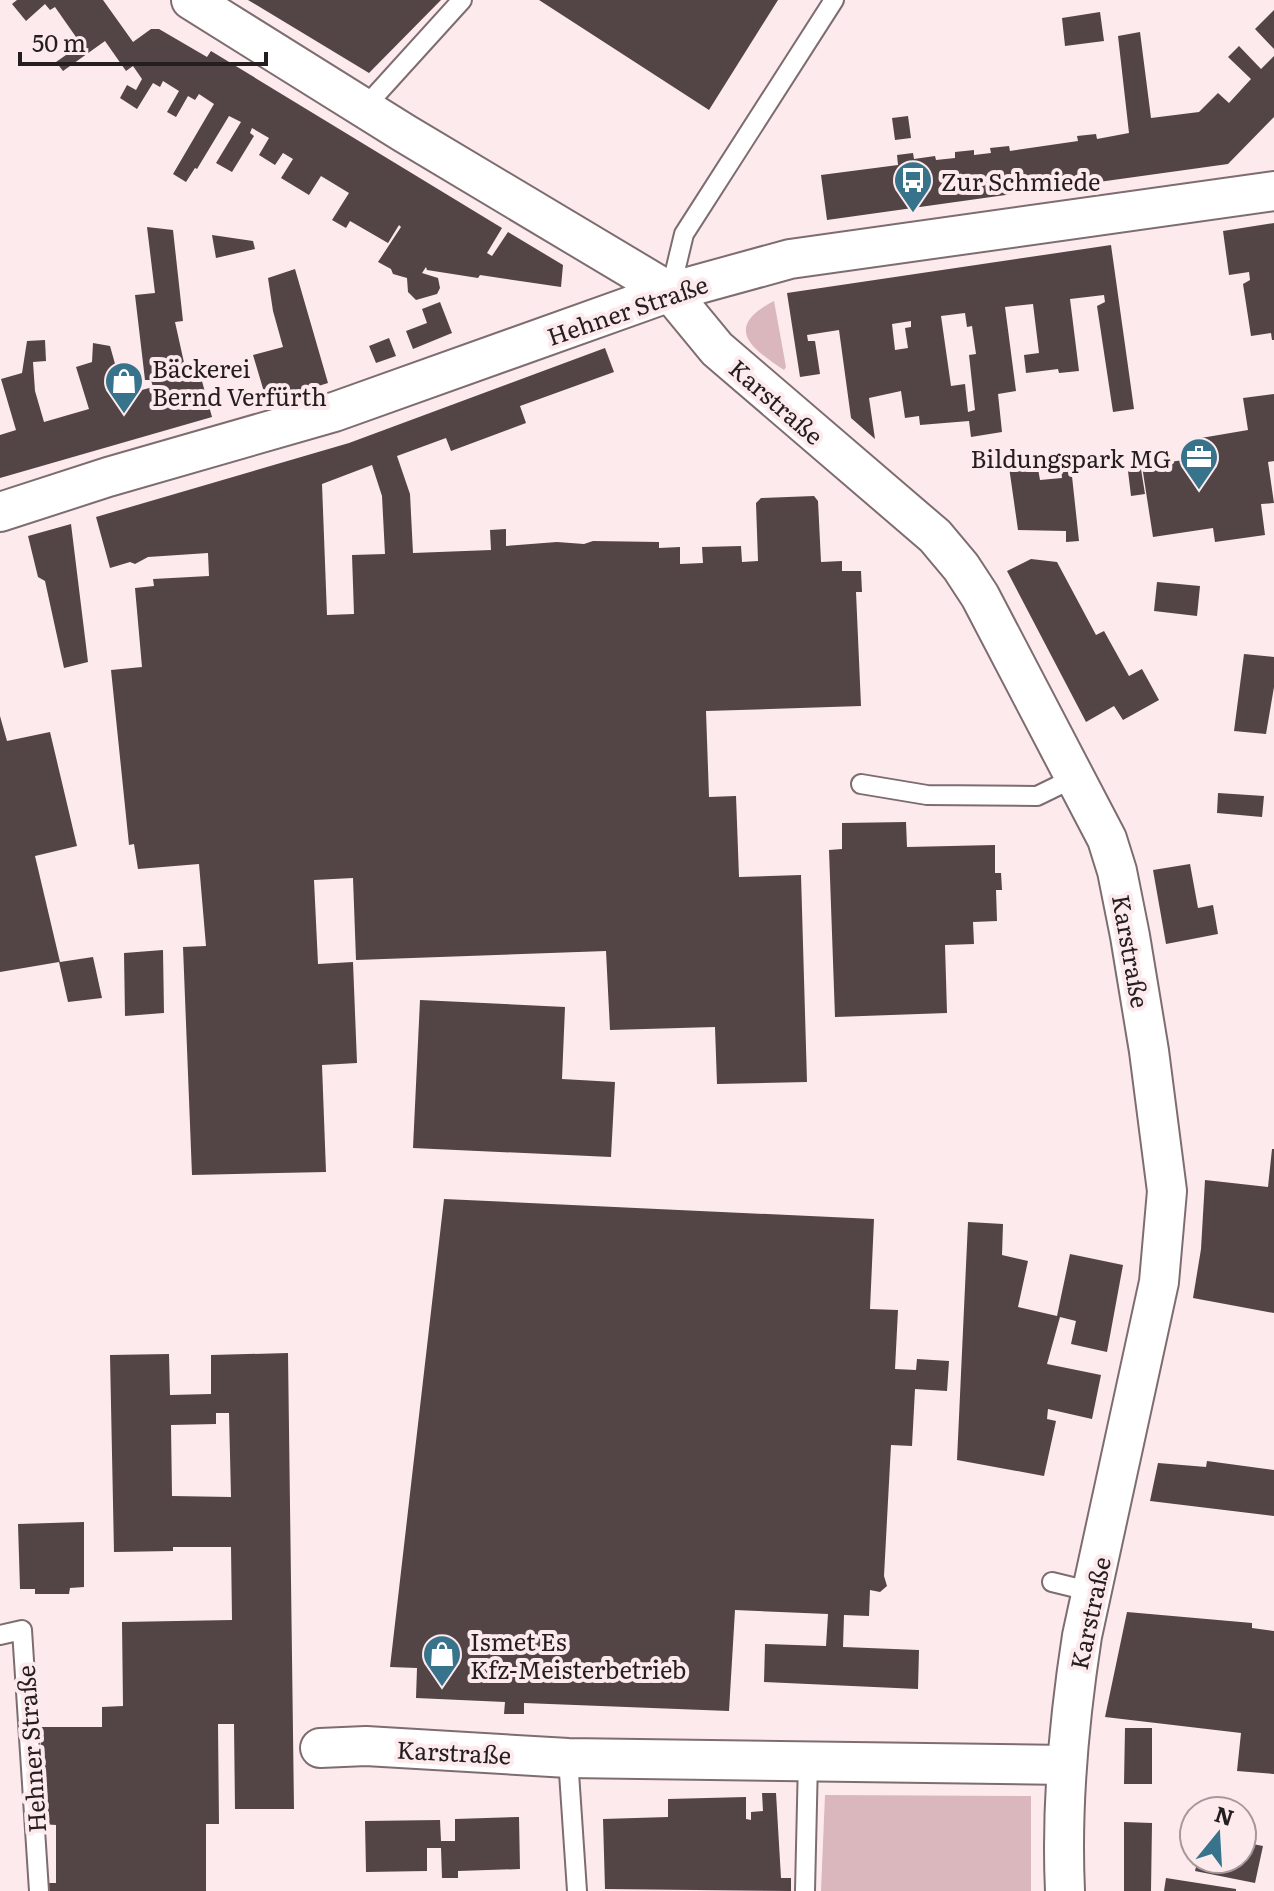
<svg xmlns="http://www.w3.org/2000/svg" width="1274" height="1891" font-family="Literata,serif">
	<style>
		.green { fill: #dab6bd }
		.building { fill: #534446; fill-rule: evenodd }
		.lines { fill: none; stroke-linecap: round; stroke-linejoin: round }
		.lane-casing { stroke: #7d6d70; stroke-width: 22 }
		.street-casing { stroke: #7d6d70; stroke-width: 42 }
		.lane { stroke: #fff; stroke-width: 18 }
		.street { stroke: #fff; stroke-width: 38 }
		.labels { text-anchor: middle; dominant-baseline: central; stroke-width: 8; stroke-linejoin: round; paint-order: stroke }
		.poi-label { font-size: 24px; fill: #251e20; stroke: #fdeaed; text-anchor: start }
		.street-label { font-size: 24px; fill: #251e20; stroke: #fdeaed }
	</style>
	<rect width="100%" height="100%" fill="#fdeaed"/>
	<path class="green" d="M 774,301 L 786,367 L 784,370 C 749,347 724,327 774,301 Z
		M 825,1795 L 1031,1796 L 1031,1891 L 821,1891 Z"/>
	<path class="building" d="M 17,0 L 103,0 L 133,42 L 151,29 L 159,29 L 207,57 L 211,51 L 502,228 L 487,253 L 492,256 L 508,232 L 563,265 L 561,287 L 480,275 L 478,278 L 427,270 L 426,267 L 422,273 L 438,278 L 440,288 L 437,294 L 416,300 L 408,292 L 407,278 L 393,274 L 391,269 L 378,262 L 401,227 L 399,225 L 388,243 L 350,221 L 346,228 L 332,220 L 349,193 L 321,176 L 309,195 L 281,178 L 293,159 L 283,153 L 275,165 L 259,155 L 269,138 L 252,128 L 250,133 L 254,136 L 232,172 L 216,163 L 241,122 L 229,116 L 197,169 L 195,168 L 186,182 L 173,174 L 214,104 L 199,94 L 195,100 L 188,96 L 176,117 L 167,112 L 179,91 L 163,81 L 160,87 L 153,83 L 137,109 L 120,98 L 127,85 L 136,90 L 142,79 L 133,66 L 126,71 L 105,41 L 63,71 L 56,62 L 76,48 L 71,41 L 76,37 L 55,7 L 50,10 L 45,4 L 26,21 L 12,4 Z
		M 248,0 L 441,0 L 369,73 Z
		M 539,0 L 778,0 L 709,110 Z
		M 1274,10 L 1274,49 L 1255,29 Z
		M 1100,12 L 1104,41 L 1065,46 L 1062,18 Z
		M 1140,32 L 1151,118 L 1199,112 L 1218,93 L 1229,103 L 1251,79 L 1228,57 L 1239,46 L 1261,69 L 1274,56 L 1274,117 L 1228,164 L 827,220 L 821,175 L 898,165 L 897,155 L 913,153 L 914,159 L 935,156 L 936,160 L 955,158 L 955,152 L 974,150 L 974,155 L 991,153 L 990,148 L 1009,146 L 1010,151 L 1078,141 L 1077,136 L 1096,134 L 1097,139 L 1129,133 L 1118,36 Z
		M 908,116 L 911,138 L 895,140 L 892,118 Z
		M 1274,223 L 1274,340 L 1272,340 L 1271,333 L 1251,336 L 1243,284 L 1250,280 L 1249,272 L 1229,275 L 1223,231 Z
		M 147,227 L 173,230 L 183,321 L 175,322 L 185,367 L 177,368 L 179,379 L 200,374 L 212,417 L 0,478 L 0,435 L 16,430 L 1,379 L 22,373 L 27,341 L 45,340 L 46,361 L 33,362 L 35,391 L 44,422 L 89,409 L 76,367 L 92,362 L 93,343 L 110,346 L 121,385 L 134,381 L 138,391 L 153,387 L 151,380 L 145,380 L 135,295 L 155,293 Z
		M 212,235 L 253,241 L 255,249 L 216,258 Z
		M 1111,245 L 1134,409 L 1113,412 L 1097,306 L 1105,302 L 1104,295 L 1070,299 L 1079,371 L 1059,373 L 1058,369 L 1026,373 L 1024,355 L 1039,353 L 1033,304 L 1005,307 L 1016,391 L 998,394 L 1002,432 L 971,437 L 969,421 L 920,425 L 919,416 L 905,418 L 901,391 L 869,398 L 875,439 L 851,418 L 839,330 L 807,335 L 808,341 L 815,341 L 820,374 L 800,377 L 787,293 ZM 965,313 L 967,327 L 972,326 L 976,354 L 969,355 L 975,410 L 968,412 L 965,384 L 951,386 L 941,316 ZM 911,321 L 911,327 L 905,328 L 908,348 L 895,350 L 892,324 Z
		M 295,269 L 328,383 L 267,402 L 253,355 L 283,347 L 273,311 L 268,278 Z
		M 440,302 L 452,333 L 413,349 L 406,331 L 427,323 L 422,309 Z
		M 389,338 L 396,356 L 376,363 L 369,346 Z
		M 605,348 L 614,372 L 520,406 L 526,423 L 451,451 L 446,438 L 397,456 L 410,494 L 413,553 L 491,550 L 490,530 L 506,529 L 506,546 L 557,542 L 584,544 L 593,541 L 659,542 L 659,548 L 680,547 L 680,564 L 703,563 L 702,547 L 741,546 L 742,562 L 758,561 L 756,503 L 761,498 L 814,496 L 818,501 L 821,562 L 842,561 L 842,571 L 861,571 L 862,592 L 856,592 L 861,706 L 706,711 L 709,797 L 736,796 L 739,877 L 801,875 L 807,1082 L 717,1084 L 715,1027 L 610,1030 L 606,951 L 356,960 L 353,878 L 314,880 L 318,964 L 353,962 L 357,1063 L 322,1065 L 326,1172 L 192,1175 L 183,947 L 206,946 L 199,864 L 138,869 L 134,844 L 129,845 L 111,670 L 142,667 L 135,588 L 154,586 L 153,579 L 209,576 L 208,553 L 148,557 L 135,564 L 130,562 L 110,568 L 96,517 L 349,443 ZM 372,465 L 382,496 L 385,554 L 352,555 L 354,614 L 327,615 L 322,484 Z
		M 1274,394 L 1274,461 L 1268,462 L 1274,503 L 1261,504 L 1265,535 L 1215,542 L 1213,528 L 1153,537 L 1142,466 L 1204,457 L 1201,438 L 1248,430 L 1243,398 Z
		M 1026,461 L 1037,463 L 1040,480 L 1062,478 L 1061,468 L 1071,467 L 1079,541 L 1066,542 L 1066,531 L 1018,530 L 1009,467 Z
		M 1141,469 L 1145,494 L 1131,496 L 1128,471 Z
		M 71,524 L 88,662 L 64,668 L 45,581 L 38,577 L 28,536 Z
		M 1031,559 L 1057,562 L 1096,635 L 1104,631 L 1129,676 L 1142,669 L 1159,700 L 1123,720 L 1114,706 L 1086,722 L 1007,571 Z
		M 1157,582 L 1200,586 L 1197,616 L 1154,611 Z
		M 1244,654 L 1274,657 L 1274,687 L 1266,734 L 1234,731 Z
		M 0,716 L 7,741 L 50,732 L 77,846 L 35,856 L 60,962 L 93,957 L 102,998 L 68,1002 L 59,962 L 0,972 Z
		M 1218,793 L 1264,796 L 1262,817 L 1217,813 Z
		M 906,822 L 907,847 L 995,845 L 995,873 L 1001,873 L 1002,890 L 996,890 L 997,921 L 973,922 L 974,944 L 945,945 L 947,1013 L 835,1017 L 829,850 L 842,849 L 842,823 Z
		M 1190,864 L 1198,908 L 1213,905 L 1218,934 L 1166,944 L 1153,870 Z
		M 163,950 L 164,1013 L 125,1016 L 124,953 Z
		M 420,1000 L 565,1007 L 562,1079 L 615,1082 L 611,1157 L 413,1148 Z
		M 1272,1149 L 1274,1149 L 1274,1313 L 1193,1298 L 1201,1249 L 1205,1180 L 1268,1187 Z
		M 444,1199 L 874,1219 L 870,1309 L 898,1310 L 895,1369 L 916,1370 L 917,1359 L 949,1361 L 947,1391 L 915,1389 L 912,1446 L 891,1445 L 884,1576 L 887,1586 L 880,1592 L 870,1590 L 869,1616 L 844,1615 L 843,1647 L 919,1650 L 918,1689 L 764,1682 L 765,1644 L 826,1646 L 828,1614 L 735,1610 L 729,1711 L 524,1703 L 524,1714 L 504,1714 L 505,1702 L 416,1698 L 417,1668 L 390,1667 Z
		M 968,1222 L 1003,1224 L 1002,1255 L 1028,1261 L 1018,1307 L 1057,1316 L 1070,1254 L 1123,1265 L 1107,1352 L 1071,1344 L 1076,1321 L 1060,1317 L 1047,1364 L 1101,1375 L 1092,1419 L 1048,1409 L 1047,1419 L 1056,1421 L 1044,1476 L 957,1460 Z
		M 288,1353 L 294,1809 L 235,1809 L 234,1724 L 218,1724 L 219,1824 L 206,1824 L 206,1891 L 42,1891 L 42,1883 L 56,1883 L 56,1825 L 41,1824 L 41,1727 L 102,1727 L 102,1707 L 123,1706 L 122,1622 L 232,1620 L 231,1547 L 173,1547 L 173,1551 L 114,1552 L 110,1355 L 169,1354 L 170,1395 L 211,1394 L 211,1355 ZM 216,1413 L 229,1413 L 231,1497 L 172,1496 L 171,1425 L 216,1424 Z
		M 1207,1461 L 1274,1470 L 1274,1516 L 1150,1501 L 1158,1463 L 1206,1467 Z
		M 84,1522 L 84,1587 L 70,1588 L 69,1594 L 35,1594 L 35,1589 L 20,1589 L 18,1524 Z
		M 1127,1612 L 1252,1623 L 1252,1628 L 1274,1631 L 1274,1774 L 1237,1771 L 1241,1733 L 1105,1717 Z
		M 1125,1728 L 1152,1728 L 1152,1784 L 1124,1784 Z
		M 762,1793 L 776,1793 L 781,1878 L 791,1878 L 791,1891 L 605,1889 L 603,1819 L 668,1817 L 668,1799 L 746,1797 L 746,1819 L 751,1820 L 751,1812 L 763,1811 Z
		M 519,1817 L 520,1869 L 458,1871 L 458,1878 L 442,1878 L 441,1848 L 427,1848 L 427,1871 L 366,1872 L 365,1821 L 440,1820 L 441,1841 L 455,1841 L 455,1819 Z
		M 1124,1822 L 1152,1823 L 1151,1891 L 1124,1891 Z
		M 1242,1842 L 1263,1846 L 1255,1883 L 1195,1871 L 1198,1859 L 1242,1859 Z
		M 1166,1878 L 1236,1889 L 1236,1891 L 1164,1891 Z"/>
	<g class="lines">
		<g class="lane-casing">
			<path id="lane" d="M 364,108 L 462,0
				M 670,292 L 684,234 L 834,0
				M 861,784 L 927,795 L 1037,796 L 1076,777
				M 1052,1582 L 1093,1592
				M 0,1635 L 22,1630 L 39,1891
				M 568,1758 L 577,1891
				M 805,1891 L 808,1760"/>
		</g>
		<g class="street-casing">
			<path id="street" d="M 191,0 L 404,133 L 670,292 L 717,349 L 935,536 L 961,567 L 980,596 L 1107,839 L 1117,871 L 1130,936 L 1149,1051 L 1167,1191 L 1159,1282 L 1082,1636 C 1069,1720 1061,1806 1065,1891
				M 0,512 L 108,477 L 334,412 L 670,292 L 790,259 L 1274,191
				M 320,1748 L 366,1746 L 568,1758 L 1067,1765"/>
		</g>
		<use href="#lane" class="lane"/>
		<use href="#street" class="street"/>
	</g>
	<defs>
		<g id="bus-pin" transform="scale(2)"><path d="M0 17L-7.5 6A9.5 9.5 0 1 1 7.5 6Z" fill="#37738a" stroke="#fdeaed"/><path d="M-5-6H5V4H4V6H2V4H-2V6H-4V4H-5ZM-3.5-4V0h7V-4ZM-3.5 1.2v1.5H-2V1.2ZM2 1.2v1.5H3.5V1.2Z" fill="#fff"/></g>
		<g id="shop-pin" transform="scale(2)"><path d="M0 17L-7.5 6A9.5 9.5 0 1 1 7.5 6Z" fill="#37738a" stroke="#fdeaed"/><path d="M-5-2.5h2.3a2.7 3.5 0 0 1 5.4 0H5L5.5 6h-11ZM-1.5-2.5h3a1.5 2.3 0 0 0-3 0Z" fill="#fff"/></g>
		<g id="office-pin" transform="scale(2)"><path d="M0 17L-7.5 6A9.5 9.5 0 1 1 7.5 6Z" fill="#37738a" stroke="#fdeaed"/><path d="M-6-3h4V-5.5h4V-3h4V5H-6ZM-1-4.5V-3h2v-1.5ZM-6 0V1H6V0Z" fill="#fff"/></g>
	</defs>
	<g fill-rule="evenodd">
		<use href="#bus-pin" x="913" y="180"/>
		<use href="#shop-pin" x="124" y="381"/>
		<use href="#office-pin" x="1199" y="457"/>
		<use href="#shop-pin" x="442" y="1654"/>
	</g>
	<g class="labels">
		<g class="poi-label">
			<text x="941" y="180">Zur Schmiede</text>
			<text x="152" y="367">Bäckerei<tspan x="152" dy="28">Bernd Verfürth</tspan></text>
			<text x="1171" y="457" text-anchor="end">Bildungspark MG</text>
			<text x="470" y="1640">Ismet Es<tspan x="470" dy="28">Kfz-Meisterbetrieb</tspan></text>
		</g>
		<g class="street-label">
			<text transform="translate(627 309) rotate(-19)">Hehner Straße</text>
			<text transform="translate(777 401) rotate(41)">Karstraße</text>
			<text transform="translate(1132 951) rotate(80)">Karstraße</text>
			<text transform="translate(1089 1613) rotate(-78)">Karstraße</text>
			<text transform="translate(30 1749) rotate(-94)">Hehner Straße</text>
			<text transform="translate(454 1751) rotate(3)">Karstraße</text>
		</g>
	</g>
	<g transform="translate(1218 1835) rotate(18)"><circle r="38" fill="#fdeaed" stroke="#a7989b" stroke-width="2"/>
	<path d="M0-6L14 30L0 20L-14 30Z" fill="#37738a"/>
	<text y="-12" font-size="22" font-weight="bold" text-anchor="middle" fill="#251e20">N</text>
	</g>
	<path d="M20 52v12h246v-12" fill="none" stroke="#251e20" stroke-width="4"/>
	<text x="32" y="52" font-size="24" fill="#251e20" stroke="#fdeaed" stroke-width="6" paint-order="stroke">50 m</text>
</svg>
